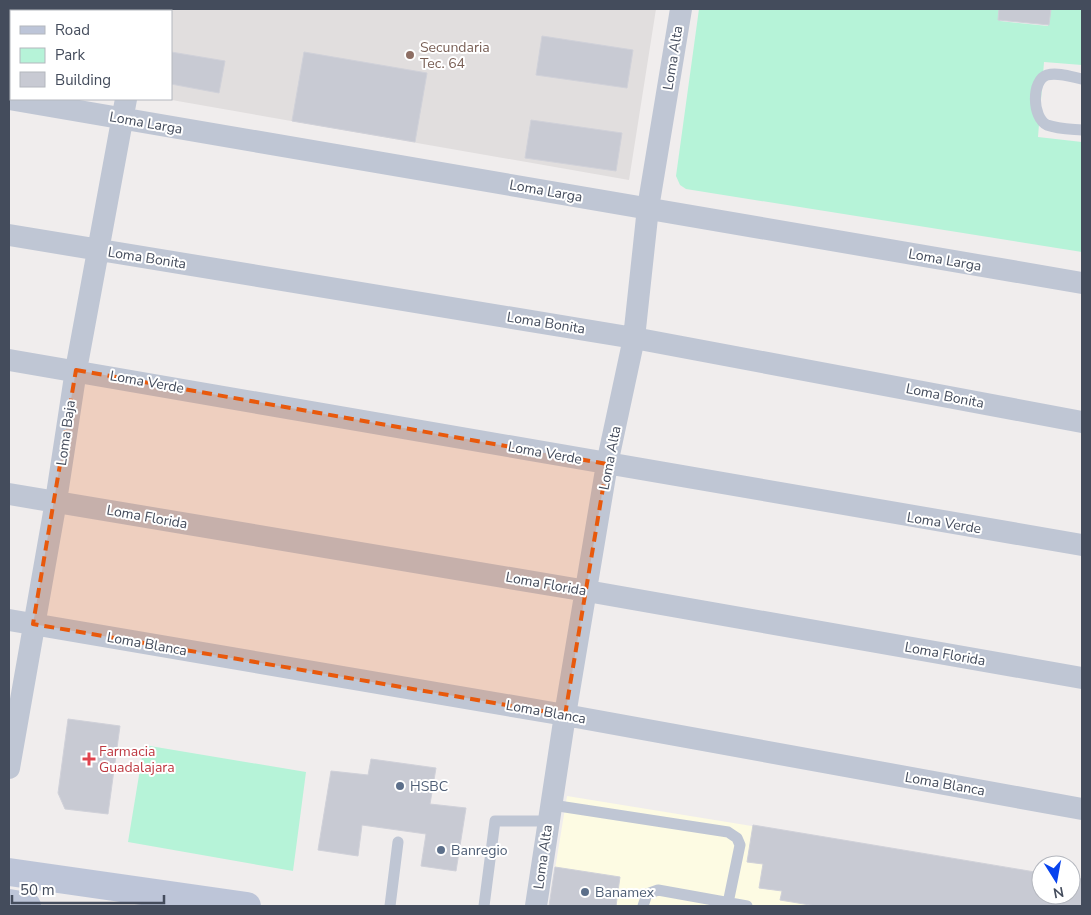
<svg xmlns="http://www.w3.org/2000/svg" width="1091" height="915" font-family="'Nunito Sans',sans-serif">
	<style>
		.commercial { fill: #fdfbe3 }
		.education { fill: #e1dede }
		.green { fill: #b6f3d8 }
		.building { fill: #c8cad3; stroke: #d0d1d9 }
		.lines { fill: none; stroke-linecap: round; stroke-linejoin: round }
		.lane { stroke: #bfc6d4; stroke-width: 11 }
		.street { stroke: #bfc6d4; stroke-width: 22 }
		.secondary { stroke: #bdc5d8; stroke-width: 28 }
		.marked { fill: #e8590c; fill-opacity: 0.2; stroke: #e8590c; stroke-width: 4; stroke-dasharray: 10 6; stroke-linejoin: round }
		.education-dot { fill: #8d6e63; stroke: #fff; stroke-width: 2 }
		.health-dot { fill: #e0444e; stroke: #fff; stroke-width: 2 }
		.service-dot { fill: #5c6f8a; stroke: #fff; stroke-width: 2 }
		.labels { text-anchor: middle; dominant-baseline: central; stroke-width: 4; stroke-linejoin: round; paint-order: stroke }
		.education-label { font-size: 14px; fill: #785e54; stroke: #fff; text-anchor: start }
		.street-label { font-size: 14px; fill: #444c5c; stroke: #fff }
		.health-label { font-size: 14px; fill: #be3a42; stroke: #fff; text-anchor: start }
		.service-label { font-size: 14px; fill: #4e5e75; stroke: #fff; text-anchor: start }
	</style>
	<rect width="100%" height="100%" fill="#f0eded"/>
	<path class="commercial" d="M 567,796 L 1041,873 L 1041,895 L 1071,895 L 1071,877 L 1082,879 L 1082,906 L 549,906 Z"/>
	<path class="education" d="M 153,9 L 656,9 L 629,180 L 166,99 L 171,99 L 171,11 L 152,11 Z"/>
	<path class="green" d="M 9,9 L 124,9 L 123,11 L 11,11 L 11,83 L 9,83 Z
		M 699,9 L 1002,9 L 1000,21 L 1048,26 L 1051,9 L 1082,10 L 1082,65 L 1044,62 L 1038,137 L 1082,142 L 1082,252 L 686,189 L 680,185 L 676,176 Z
		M 144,745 L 306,772 L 293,871 L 128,842 Z"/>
	<path class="building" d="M 999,9 L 1051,9 L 1049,25 L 998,20 Z
		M 542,36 L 633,50 L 627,88 L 536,75 Z
		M 171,52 L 225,61 L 219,93 L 171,84 Z
		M 304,52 L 427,73 L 415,142 L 292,121 Z
		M 531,120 L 622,133 L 616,171 L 525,158 Z
		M 68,719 L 120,726 L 108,814 L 65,809 L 58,793 Z
		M 371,759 L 436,768 L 430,804 L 466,808 L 456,871 L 421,866 L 426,834 L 362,825 L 358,856 L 318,850 L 331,771 L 368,775 Z
		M 753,825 L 1041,873 L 1041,895 L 1071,895 L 1071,877 L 1082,879 L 1082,906 L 816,906 L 780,900 L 782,891 L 759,888 L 763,864 L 747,862 Z
		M 555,867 L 620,877 L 616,906 L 549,906 Z"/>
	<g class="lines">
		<path class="lane" d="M 1082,79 C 1072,77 1058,72 1047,75 C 1031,80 1032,118 1047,125 C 1058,129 1071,129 1082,130
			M 552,805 L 728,832 L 737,838 L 740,845 L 728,903
			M 390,906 L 398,842
			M 484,906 L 495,821 L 549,821
			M 643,906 L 647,894 L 658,890 L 747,906"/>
		<path class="street" d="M 140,11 L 141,9
			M 9,99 L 1082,283
			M 9,235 L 634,338 L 1082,422
			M 9,360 L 1082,545
			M 9,494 L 587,591 L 1082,678
			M 9,620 L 565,715 L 1082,809
			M 9,768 L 56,501 L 76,370 L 126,99
			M 536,906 L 565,715 L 607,464 L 634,338 L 648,208 L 681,9"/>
		<path class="secondary" d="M 9,872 L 247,906
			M 9,903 L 27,906"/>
	</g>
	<path class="marked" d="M 76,370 L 607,464 L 565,715 L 33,624 Z"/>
	<circle class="education-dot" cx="410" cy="55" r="5"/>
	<path class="health-dot" d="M86.5 751.5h5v5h5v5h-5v5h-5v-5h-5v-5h5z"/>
	<g class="service-dot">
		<circle cx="400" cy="786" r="5"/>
		<circle cx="441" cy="850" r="5"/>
		<circle cx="585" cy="892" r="5"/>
	</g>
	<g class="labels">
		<g class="education-label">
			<text x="420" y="47">Secundaria<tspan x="420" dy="16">Tec. 64</tspan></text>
		</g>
		<g class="street-label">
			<text transform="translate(673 58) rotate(-81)">Loma Alta</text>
			<text transform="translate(146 123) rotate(10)">Loma Larga</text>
			<text transform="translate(546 191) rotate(10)">Loma Larga</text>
			<text transform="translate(147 258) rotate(9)">Loma Bonita</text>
			<text transform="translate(945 260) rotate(10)">Loma Larga</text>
			<text transform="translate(546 323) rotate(9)">Loma Bonita</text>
			<text transform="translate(147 382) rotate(10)">Loma Verde</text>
			<text transform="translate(945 396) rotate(11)">Loma Bonita</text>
			<text transform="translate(66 433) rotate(-82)">Loma Baja</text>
			<text transform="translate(545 453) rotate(10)">Loma Verde</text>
			<text transform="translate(610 458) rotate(-79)">Loma Alta</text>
			<text transform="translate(147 517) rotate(10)">Loma Florida</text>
			<text transform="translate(944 523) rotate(9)">Loma Verde</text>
			<text transform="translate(546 584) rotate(10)">Loma Florida</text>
			<text transform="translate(147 644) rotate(10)">Loma Blanca</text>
			<text transform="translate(945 654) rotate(10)">Loma Florida</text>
			<text transform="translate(546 712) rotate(10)">Loma Blanca</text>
			<text transform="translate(945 784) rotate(10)">Loma Blanca</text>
			<text transform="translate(543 857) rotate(-82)">Loma Alta</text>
		</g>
		<g class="health-label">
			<text x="99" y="751">Farmacia<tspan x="99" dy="16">Guadalajara</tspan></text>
		</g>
		<g class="service-label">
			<text x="410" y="786">HSBC</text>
			<text x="451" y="850">Banregio</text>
			<text x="595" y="892">Banamex</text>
		</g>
	</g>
	<rect width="1091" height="915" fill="none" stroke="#444c5c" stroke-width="20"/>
	<rect x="10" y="10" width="162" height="90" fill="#ffffff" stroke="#b4b7be"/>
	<rect x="20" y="26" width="25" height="8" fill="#bdc5d8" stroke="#b4b7be"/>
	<text x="55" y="35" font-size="15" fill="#444c5c">Road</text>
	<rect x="20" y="48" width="25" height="15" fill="#b6f3d8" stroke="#b4b7be"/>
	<text x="55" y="60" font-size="15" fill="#444c5c">Park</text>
	<rect x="20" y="72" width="25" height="15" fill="#c8cad3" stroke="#b4b7be"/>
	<text x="55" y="85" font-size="15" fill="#444c5c">Building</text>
	<g transform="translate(1056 880) rotate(169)"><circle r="24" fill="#ffffff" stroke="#b4b7be"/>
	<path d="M0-4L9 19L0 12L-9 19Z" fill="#0843ee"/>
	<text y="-8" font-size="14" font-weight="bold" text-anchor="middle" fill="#444c5c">N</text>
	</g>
	<path d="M12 895v8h152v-8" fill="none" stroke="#444c5c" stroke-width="2.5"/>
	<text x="20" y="895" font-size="15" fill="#444c5c" stroke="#ffffff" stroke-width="4" paint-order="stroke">50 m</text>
</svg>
